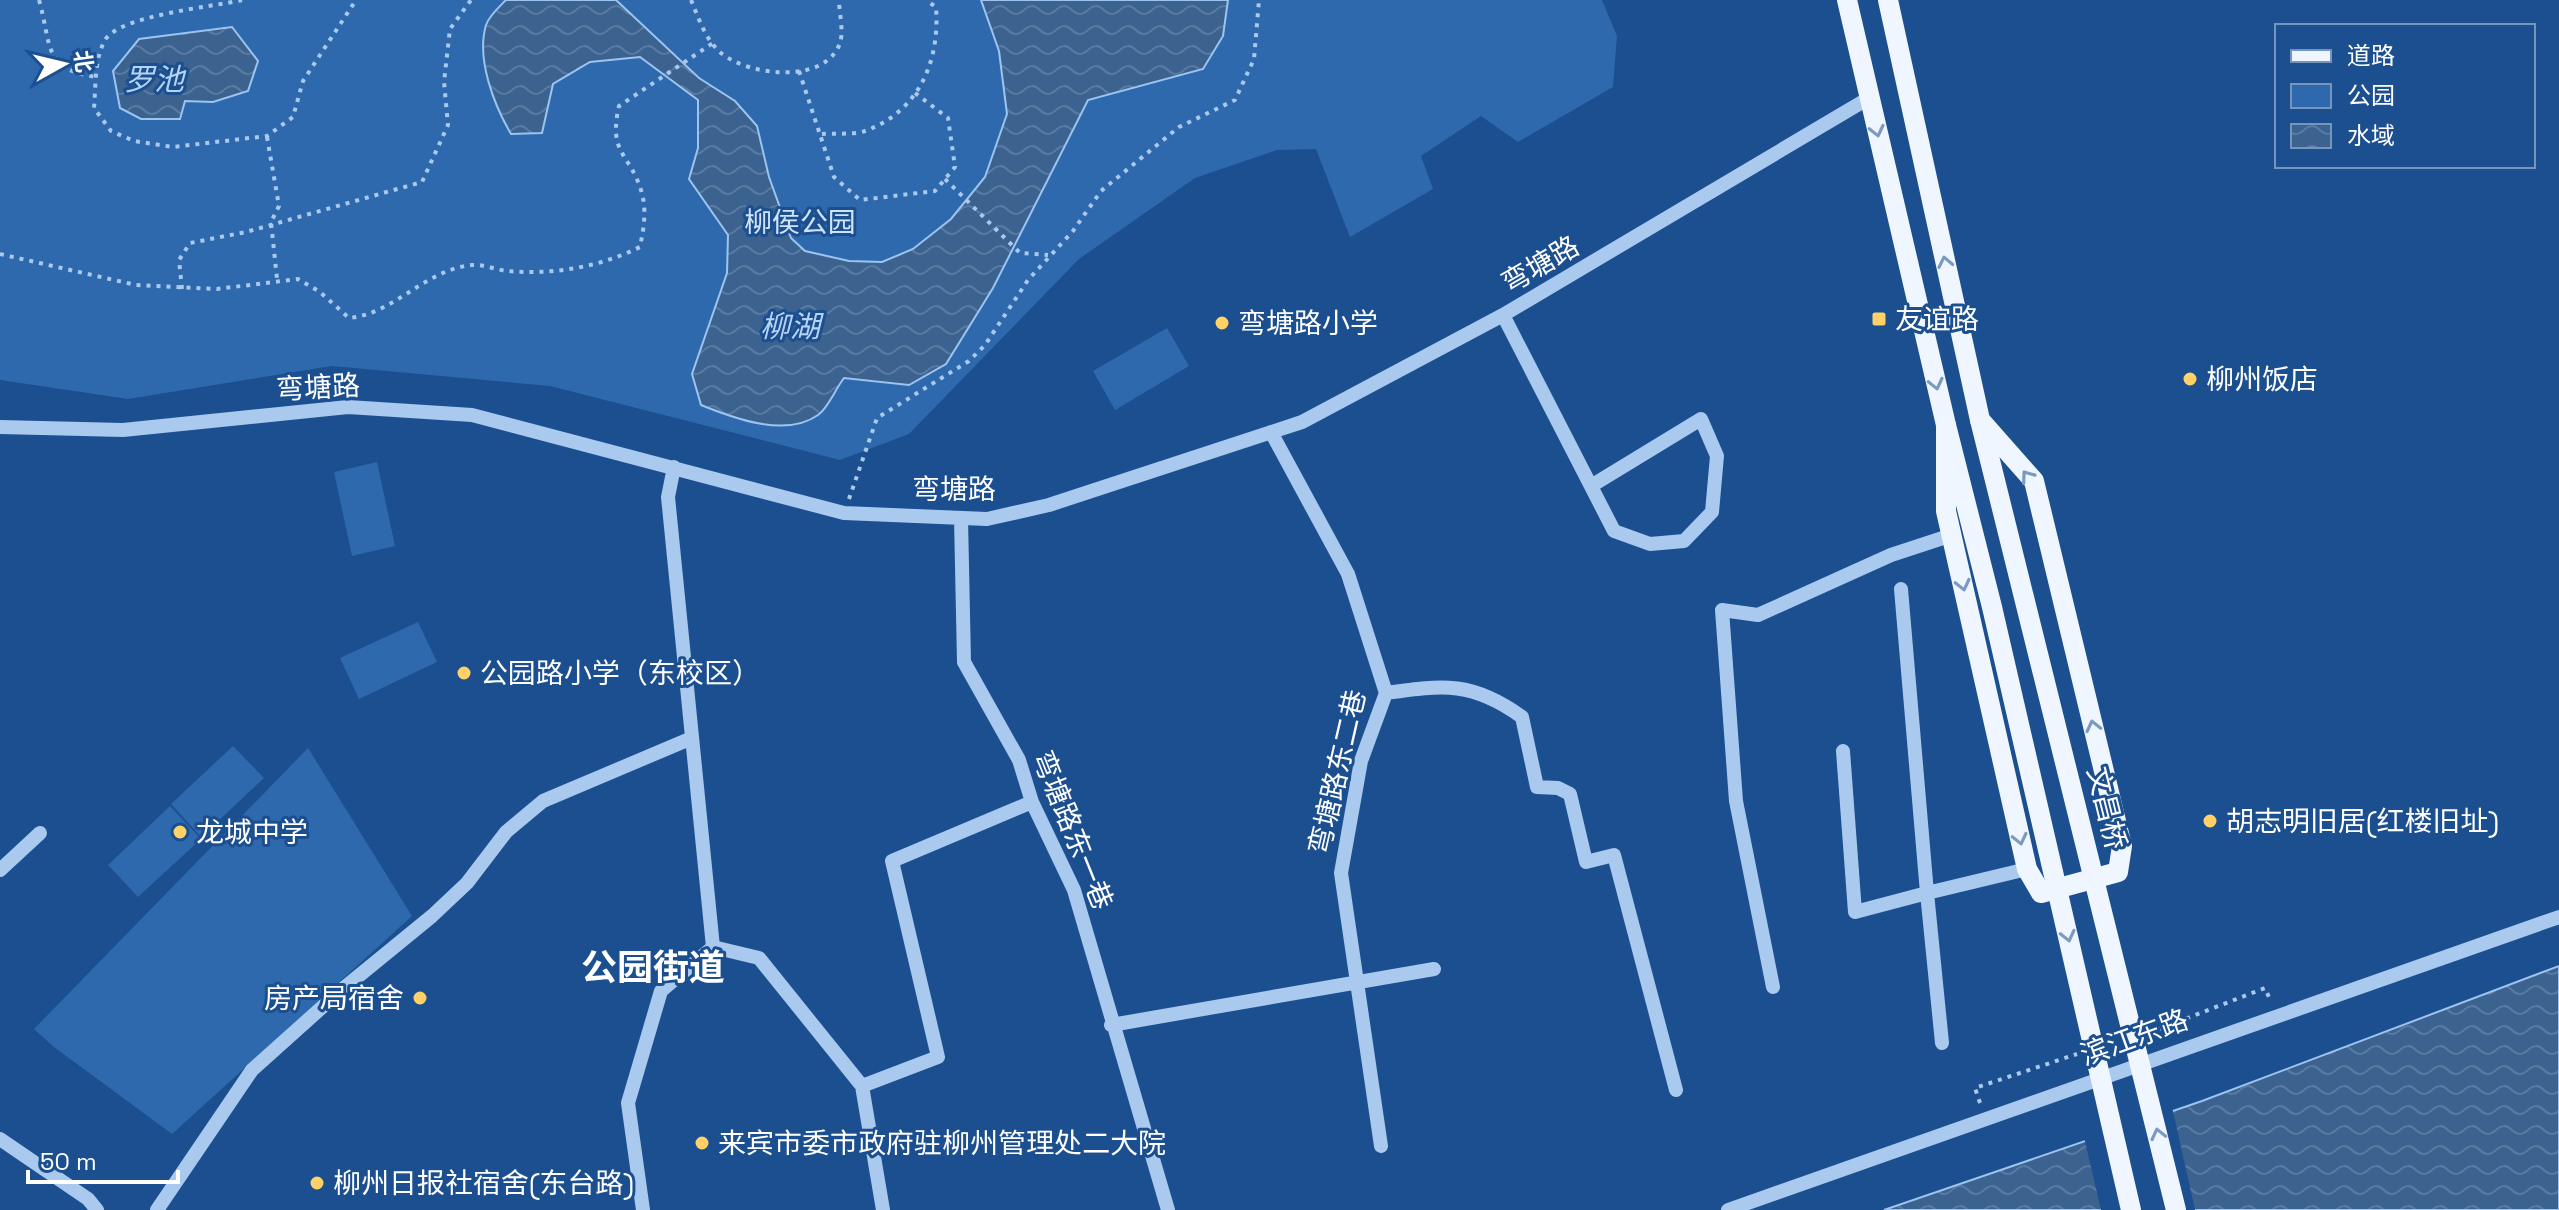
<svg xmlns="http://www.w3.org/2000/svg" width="2559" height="1210" font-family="'Space Grotesk','Noto Sans SC',sans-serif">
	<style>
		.park { fill: #2e69ad }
		.water { fill: url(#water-waves); stroke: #9cc4f0; stroke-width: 2 }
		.pier { fill: #1b4f8f }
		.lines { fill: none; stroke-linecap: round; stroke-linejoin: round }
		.path { stroke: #a9c9ee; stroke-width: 4; stroke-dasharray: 4 6; stroke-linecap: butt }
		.minor { stroke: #a9c9ee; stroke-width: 14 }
		.major { stroke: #f0f6ff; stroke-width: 20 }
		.major-bridge { stroke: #f0f6ff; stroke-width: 20 }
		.oneway { stroke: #7b9ac1 }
		.poi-dot { fill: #ffd166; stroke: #1b4f8f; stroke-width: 3 }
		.labels { text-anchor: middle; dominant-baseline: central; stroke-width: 6; stroke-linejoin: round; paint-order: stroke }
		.park-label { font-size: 28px; fill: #cfe3fa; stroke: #1b4f8f }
		.street-label { font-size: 28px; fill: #fff; stroke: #1b4f8f }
		.poi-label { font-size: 28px; fill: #fff; stroke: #1b4f8f; text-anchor: start }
		.water-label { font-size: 30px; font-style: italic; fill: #b5d3f5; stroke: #1b4f8f }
		.district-label { font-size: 36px; font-weight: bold; fill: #fff; stroke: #1b4f8f }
	</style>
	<defs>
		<pattern id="water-waves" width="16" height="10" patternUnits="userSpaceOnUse" patternTransform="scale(2)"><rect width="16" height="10" fill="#3c6290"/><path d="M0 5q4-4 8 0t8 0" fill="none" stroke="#597aa1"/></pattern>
	</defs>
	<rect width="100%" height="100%" fill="#1b4f8f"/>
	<path class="park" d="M 0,0 L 1602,0 L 1617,36 L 1613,87 L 1518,142 L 1481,116 L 1421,156 L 1433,189 L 1350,237 L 1316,149 L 1277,150 L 1195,178 L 1079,259 L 909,434 L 840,460 L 550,386 L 332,366 L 128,399 L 0,380 Z
		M 1167,328 L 1189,366 L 1115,410 L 1093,371 Z
		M 377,462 L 395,546 L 352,556 L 334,472 Z
		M 418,622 L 437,662 L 359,699 L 340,658 Z
		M 233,746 L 264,778 L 201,837 L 171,804 Z
		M 308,748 L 412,916 L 172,1134 L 54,1047 L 34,1029 Z
		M 170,806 L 201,839 L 138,897 L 108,865 Z"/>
	<path class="water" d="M 506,0 L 616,0 L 699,78 L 735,101 L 757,126 L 769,177 L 791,238 L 805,251 L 849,261 L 882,262 L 913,249 L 951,219 L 985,177 L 1007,114 L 999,51 L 981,0 L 1228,0 L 1223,36 L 1203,69 L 1088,100 L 993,288 L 946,364 L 909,385 L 844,378 C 836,388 828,408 818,415 C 786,438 733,418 701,405 L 692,374 L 727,273 L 728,235 L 689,179 L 698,148 L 698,100 L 640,57 L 590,62 L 553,84 L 542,133 L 511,134 C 494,105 476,59 486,25 C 489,16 499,7 506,0 Z
		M 232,27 L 258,61 L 248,91 L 213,102 L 185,101 L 180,119 L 141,119 L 120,108 L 113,71 L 139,39 Z
		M 2559,966 L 2559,1210 L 1884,1210 L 2202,1101 Z"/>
	<path class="pier" d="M 2172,1107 L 2195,1210 L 2101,1210 L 2084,1137 Z"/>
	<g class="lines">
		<path class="path" d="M 39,0 C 52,45 42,69 96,77
			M 242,0 C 213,7 120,15 105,40 C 94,60 96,86 94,108 L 111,131 L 134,141 L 173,147 L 267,136 L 293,117 L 303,81 L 356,0
			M 691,0 C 699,19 705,39 721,53 C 749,76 825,85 840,43 C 844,32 839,12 839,0
			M 799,71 L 834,177 L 860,200 L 935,191 L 955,167 L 948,118 L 915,93
			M 822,134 C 835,133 853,135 865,131 C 920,111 940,60 936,7 L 926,0
			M 267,137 L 279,206 L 271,222 L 277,279
			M 945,179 L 1020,253 L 1048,255
			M 0,254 L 136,285 L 217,289 L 298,279 L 320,292 L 349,318 C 394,314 426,269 472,265 C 483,264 496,270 508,271 C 553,275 600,267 640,247 C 644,227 647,209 641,190 C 629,152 608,154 619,106 L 713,43
			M 182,289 L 179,260 L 190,243 L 246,232 L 422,182 L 448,125 L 444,82 L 450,29 L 471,0
			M 849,499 L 877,418 L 969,361 L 985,345 L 1028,280 L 1073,231 L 1101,191 L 1179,127 L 1235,100 L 1254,59 L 1259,0
			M 2149,1033 L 2265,988 L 2271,1002
			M 1980,1103 L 1975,1088 L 2077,1054"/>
		<path class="minor" d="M 1503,315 L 1614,531 L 1650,544 L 1684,541 L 1712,512 L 1717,456 L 1701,419 L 1591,486
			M 0,427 L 123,430 L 348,407 L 472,415 L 844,513 L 987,519 L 1049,505 L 1302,422 L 1503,315 L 1869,98
			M 1271,432 L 1348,574 L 1386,693 L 1361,761 L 1341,873 L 1381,1146
			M 674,467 L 668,497 L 713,947
			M 961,518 L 964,662 L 1019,760 L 1032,802 L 1074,890 L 1168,1210
			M 1901,589 L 1927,893 L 2027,869
			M 1386,693 C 1444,685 1472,681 1522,717 L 1537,787 L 1558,788 L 1570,794 L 1586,862 L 1614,855 L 1676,1090
			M 1843,751 L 1855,912 L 1927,893 L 1942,1043
			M 0,870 L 40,833
			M 713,947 L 759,958 L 862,1086 L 883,1210
			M 1773,987 L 1736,801 L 1722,610 L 1758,615 L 1891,555 L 1952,535
			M 1111,1025 L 1434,969
			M 862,1086 L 938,1057 L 892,861 L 1032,802
			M 0,1139 L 88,1199 L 97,1210
			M 157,1210 L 252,1070 L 339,992 L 432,916 L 467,883 L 506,832 L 543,801 L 692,738
			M 643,1210 L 628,1103 L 661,991 L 713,947
			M 1728,1210 L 2559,917"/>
		<path class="major" d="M 1847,0 L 1946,425 L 1946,511 L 2027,869 L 2041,893 L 2118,872 L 2122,846 L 2034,481 L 1980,420 L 1888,0"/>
		<path class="major-bridge" d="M 1980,420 L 2176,1210
			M 1946,425 L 1992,607 L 2131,1210"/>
	</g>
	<defs><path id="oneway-chevron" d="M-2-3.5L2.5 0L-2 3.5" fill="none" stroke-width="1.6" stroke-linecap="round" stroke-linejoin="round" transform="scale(2)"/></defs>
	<g class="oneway">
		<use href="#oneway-chevron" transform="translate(1877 131) rotate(77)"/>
		<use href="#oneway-chevron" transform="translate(1945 262) rotate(-102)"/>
		<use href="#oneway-chevron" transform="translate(1936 384) rotate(77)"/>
		<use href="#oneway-chevron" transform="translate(2027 476) rotate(-126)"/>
		<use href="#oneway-chevron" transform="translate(1963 585) rotate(77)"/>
		<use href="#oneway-chevron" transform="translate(2093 726) rotate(-103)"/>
		<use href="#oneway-chevron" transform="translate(2020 839) rotate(77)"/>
		<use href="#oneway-chevron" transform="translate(2068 936) rotate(77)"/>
		<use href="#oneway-chevron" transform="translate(2158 1134) rotate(-103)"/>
	</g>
	<g class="poi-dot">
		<rect x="1871" y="311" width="16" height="16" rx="4"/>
		<circle cx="1222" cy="323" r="8"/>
		<circle cx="2190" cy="379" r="8"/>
		<circle cx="464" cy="673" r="8"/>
		<circle cx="2210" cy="821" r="8"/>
		<circle cx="180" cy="832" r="8"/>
		<circle cx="420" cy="998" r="8"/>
		<circle cx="702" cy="1143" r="8"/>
		<circle cx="317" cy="1183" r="8"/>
	</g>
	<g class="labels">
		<g class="park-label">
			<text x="800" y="222">柳侯公园</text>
		</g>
		<g class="street-label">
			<text transform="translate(1540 264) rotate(-30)">弯塘路</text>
			<text transform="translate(318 387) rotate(-3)">弯塘路</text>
			<text x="954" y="489">弯塘路</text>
			<text transform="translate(1337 772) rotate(-77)">弯塘路东二巷</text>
			<text transform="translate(2107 808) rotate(76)">文昌桥</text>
			<text transform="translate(1073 830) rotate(68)">弯塘路东一巷</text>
			<text transform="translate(2134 1037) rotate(-20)">滨江东路</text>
		</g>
		<g class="poi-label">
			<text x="1895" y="319">友谊路</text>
			<text x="1238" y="323">弯塘路小学</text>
			<text x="2206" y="379">柳州饭店</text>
			<text x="480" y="673">公园路小学（东校区）</text>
			<text x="2226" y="821">胡志明旧居(红楼旧址)</text>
			<text x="196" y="832">龙城中学</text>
			<text x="404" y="998" text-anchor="end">房产局宿舍</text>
			<text x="718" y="1143">来宾市委市政府驻柳州管理处二大院</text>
			<text x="333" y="1183">柳州日报社宿舍(东台路)</text>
		</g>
		<g class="water-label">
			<text x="154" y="79">罗池</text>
			<text x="790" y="326">柳湖</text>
		</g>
		<g class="district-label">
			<text x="653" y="968">公园街道</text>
		</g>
	</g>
	<rect x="2275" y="24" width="260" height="144" fill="#1b4f8f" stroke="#7695bc" stroke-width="2"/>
	<rect x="2291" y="50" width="40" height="12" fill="#f0f6ff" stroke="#7695bc" stroke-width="2"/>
	<text x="2347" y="64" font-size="24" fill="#ffffff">道路</text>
	<rect x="2291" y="84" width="40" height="24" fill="#2e69ad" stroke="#7695bc" stroke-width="2"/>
	<text x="2347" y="104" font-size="24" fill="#ffffff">公园</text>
	<rect x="2291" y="124" width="40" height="24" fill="url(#water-waves)" stroke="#7695bc" stroke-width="2"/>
	<text x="2347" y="144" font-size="24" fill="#ffffff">水域</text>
	<g transform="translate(64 64) rotate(82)" stroke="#1b4f8f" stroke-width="6" paint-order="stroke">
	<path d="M0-6L14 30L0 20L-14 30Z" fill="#ffffff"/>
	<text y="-12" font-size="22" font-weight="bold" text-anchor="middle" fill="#ffffff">北</text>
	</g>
	<path d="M28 1170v12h150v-12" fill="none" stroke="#ffffff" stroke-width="4"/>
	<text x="40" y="1170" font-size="24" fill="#ffffff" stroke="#1b4f8f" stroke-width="6" paint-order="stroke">50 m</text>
</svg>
